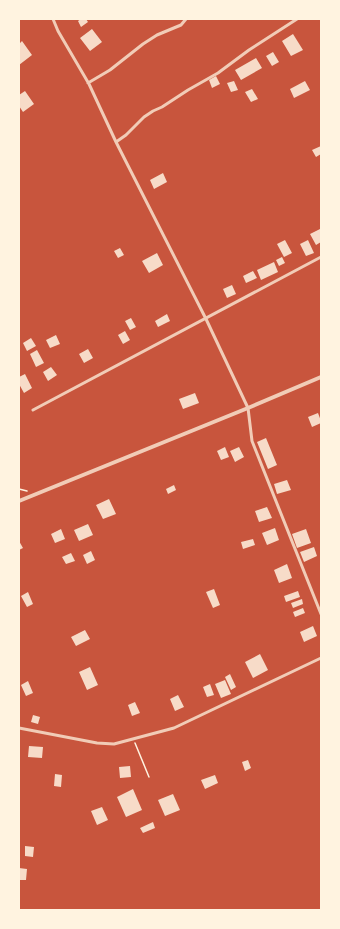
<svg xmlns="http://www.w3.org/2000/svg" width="340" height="929" font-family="Roboto,sans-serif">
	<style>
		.building { fill: #f7dbc8 }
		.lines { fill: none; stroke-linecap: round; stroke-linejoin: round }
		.path { stroke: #fff3e0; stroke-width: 1.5 }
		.minor { stroke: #f1ccb7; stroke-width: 3 }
		.tertiary { stroke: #f1ccb7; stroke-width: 4 }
	</style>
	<rect width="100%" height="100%" fill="#c8553d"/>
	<path class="building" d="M 81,19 L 86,19 L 88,22 L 81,27 L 78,21 Z
		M 92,29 L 102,42 L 90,51 L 80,38 Z
		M 293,34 L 303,50 L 291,56 L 282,41 Z
		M 22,41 L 32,55 L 19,65 L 19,44 Z
		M 273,52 L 279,62 L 272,66 L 266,56 Z
		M 256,58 L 262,68 L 241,80 L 235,70 Z
		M 216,76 L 220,84 L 212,88 L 209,80 Z
		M 234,81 L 238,90 L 231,92 L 227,83 Z
		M 305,81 L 310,90 L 294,98 L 290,89 Z
		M 252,89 L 258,99 L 251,102 L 245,92 Z
		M 25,91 L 34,104 L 23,112 L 19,106 L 19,95 Z
		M 321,146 L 321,154 L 316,157 L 312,150 Z
		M 163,173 L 167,182 L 154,189 L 150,180 Z
		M 320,229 L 321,231 L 321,242 L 316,245 L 310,234 Z
		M 285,240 L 292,253 L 284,257 L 277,244 Z
		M 308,240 L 314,253 L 306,256 L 300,244 Z
		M 120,248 L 124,255 L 118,258 L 114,251 Z
		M 157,253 L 163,265 L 149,273 L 142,261 Z
		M 282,257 L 285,263 L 279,266 L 276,260 Z
		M 274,262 L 278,272 L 261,280 L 257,270 Z
		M 253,271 L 257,278 L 246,283 L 243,276 Z
		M 232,285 L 236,294 L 227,298 L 223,289 Z
		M 167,314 L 170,321 L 158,327 L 155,321 Z
		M 131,318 L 136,327 L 130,330 L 125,321 Z
		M 125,331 L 130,340 L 123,344 L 118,335 Z
		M 56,335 L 60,344 L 50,348 L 46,340 Z
		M 31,338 L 36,346 L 27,351 L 23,343 Z
		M 88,349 L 93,358 L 84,363 L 79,354 Z
		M 37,350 L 44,363 L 36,367 L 30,354 Z
		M 51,367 L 57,375 L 48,381 L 43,372 Z
		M 25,374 L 32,388 L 24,393 L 19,384 L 19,377 Z
		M 195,393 L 199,403 L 183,409 L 179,399 Z
		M 318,413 L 321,421 L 321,423 L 312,427 L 308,417 Z
		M 266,438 L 277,465 L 268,469 L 257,442 Z
		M 225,447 L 229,457 L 221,460 L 217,451 Z
		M 239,447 L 244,457 L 235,462 L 230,451 Z
		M 287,480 L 291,490 L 277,494 L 274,484 Z
		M 174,485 L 176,490 L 168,494 L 166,489 Z
		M 109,499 L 116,514 L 103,519 L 96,505 Z
		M 267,507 L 272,518 L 259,522 L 255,511 Z
		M 88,524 L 93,535 L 79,541 L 74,530 Z
		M 275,528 L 279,540 L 267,545 L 262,533 Z
		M 61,529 L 65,539 L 55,543 L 51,534 Z
		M 306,529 L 311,543 L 297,548 L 292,534 Z
		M 253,539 L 255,545 L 243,549 L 241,542 Z
		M 19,541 L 23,548 L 19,550 Z
		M 314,547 L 317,556 L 304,562 L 300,552 Z
		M 91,551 L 95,560 L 87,564 L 83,555 Z
		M 71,553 L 75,561 L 66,564 L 62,557 Z
		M 287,564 L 292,578 L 279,583 L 274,570 Z
		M 214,589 L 220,605 L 213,608 L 206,592 Z
		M 298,591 L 300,597 L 286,602 L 284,596 Z
		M 28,592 L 33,604 L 27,607 L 21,596 Z
		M 302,599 L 303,604 L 293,608 L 291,603 Z
		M 303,608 L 305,613 L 295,617 L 293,612 Z
		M 313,626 L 317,636 L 304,642 L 300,632 Z
		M 85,630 L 90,639 L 76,646 L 71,637 Z
		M 260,654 L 268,670 L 253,678 L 245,662 Z
		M 90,667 L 98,685 L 87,690 L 79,672 Z
		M 230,674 L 236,687 L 231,690 L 225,677 Z
		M 225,680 L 231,694 L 221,698 L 215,684 Z
		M 28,681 L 33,693 L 26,696 L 21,685 Z
		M 210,684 L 214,695 L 207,697 L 203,687 Z
		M 178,695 L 184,707 L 175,711 L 170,699 Z
		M 135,702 L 140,713 L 132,716 L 128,705 Z
		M 33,715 L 40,717 L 38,724 L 31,722 Z
		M 29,746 L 43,747 L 42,758 L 28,757 Z
		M 248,760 L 251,768 L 245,771 L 242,762 Z
		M 130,766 L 131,777 L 120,778 L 119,767 Z
		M 55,774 L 62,775 L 61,787 L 54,786 Z
		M 215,775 L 218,783 L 205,789 L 201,780 Z
		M 133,789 L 142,810 L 126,817 L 117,797 Z
		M 173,794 L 180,810 L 165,816 L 158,800 Z
		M 102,807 L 108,820 L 97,825 L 91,811 Z
		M 153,822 L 155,828 L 143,833 L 140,828 Z
		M 25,846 L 34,847 L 33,857 L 25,856 Z
		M 19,868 L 27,869 L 26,880 L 19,880 Z"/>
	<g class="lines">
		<path class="path" d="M 19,489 L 27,491
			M 135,743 L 149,777"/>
		<path class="minor" d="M 53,19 L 58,31 L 89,84 L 116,142 L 206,319 L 248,408 L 252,441 L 321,614
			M 88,83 L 110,70 L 143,44 L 157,35 L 181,25 L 186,19
			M 116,142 L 126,135 L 144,117 L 153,111 L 162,107 L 188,90 L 218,73 L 249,50 L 297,19
			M 33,410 L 321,257
			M 19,728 L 97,743 L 114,744 L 174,728 L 321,658"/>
		<path class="tertiary" d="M 19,501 L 248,408 L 321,377"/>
	</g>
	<rect width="340" height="929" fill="none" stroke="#fff3e0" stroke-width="40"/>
</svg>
